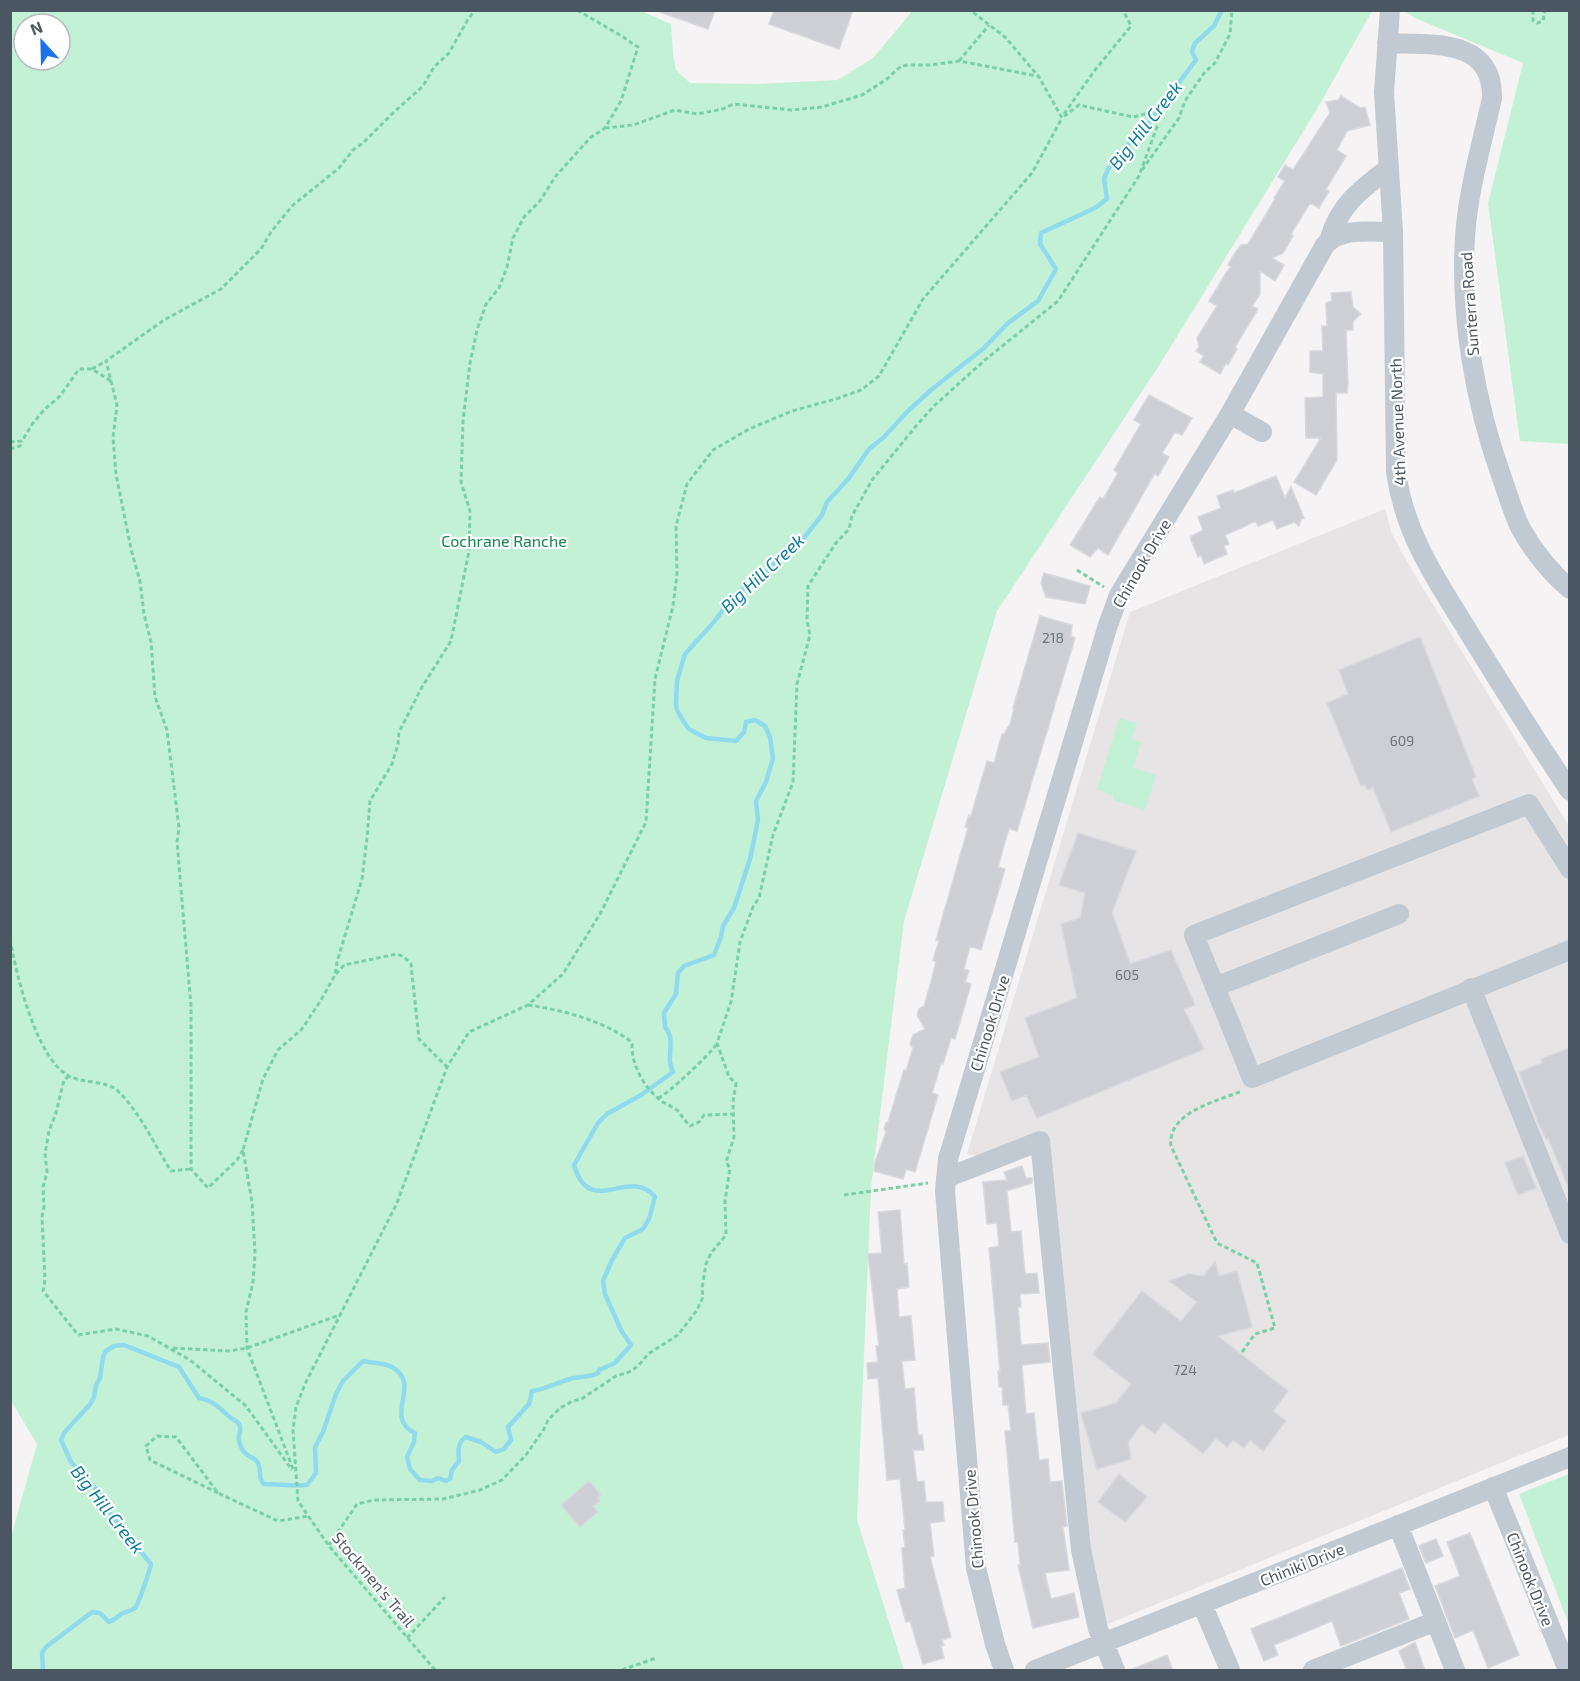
<svg xmlns="http://www.w3.org/2000/svg" width="1580" height="1681" font-family="'Exo 2',sans-serif">
	<style>
		.education { fill: #e6e4e5 }
		.green { fill: #c3f1d5; fill-rule: evenodd }
		.lines { fill: none; stroke-linecap: round; stroke-linejoin: round }
		.stream { stroke: #90daee; stroke-width: 4.5 }
		.building { fill: #cdcfd5; stroke: #d7d9de; stroke-width: 1.5 }
		.path { stroke: #7ad0a6; stroke-width: 3; stroke-dasharray: 4.5 3; stroke-linecap: butt }
		.minor { stroke: #c1cad2; stroke-width: 20 }
		.labels { text-anchor: middle; dominant-baseline: central; stroke-width: 4.5; stroke-linejoin: round; paint-order: stroke }
		.number-label { font-size: 14px; fill: #6b747e }
		.street-label { font-size: 16px; fill: #4a5661; stroke: #fff }
		.park-label { font-size: 16px; fill: #17864f; stroke: #fff }
		.water-label { font-size: 18px; font-style: italic; fill: #0c7c9b; stroke: #fff }
	</style>
	<rect width="100%" height="100%" fill="#f5f3f3"/>
	<path class="education" d="M 1385,509 L 1392,534 L 1413,572 L 1569,826 L 1569,1435 L 1103,1626 L 1088,1544 L 1049,1148 L 1042,1130 L 977,1156 L 967,1154 L 1130,612 Z"/>
	<path class="green" d="M 11,11 L 641,11 L 671,24 L 673,54 L 676,70 L 690,83 L 759,84 L 838,80 L 873,58 L 910,14 L 910,11 L 1372,11 L 1317,109 L 1160,364 L 997,611 L 904,921 L 871,1187 L 857,1520 L 904,1670 L 11,1670 L 11,1537 L 37,1444 L 10,1399 ZM 24,24 L 60,24 L 60,60 L 24,60 Z
		M 1404,11 L 1569,11 L 1569,444 L 1520,441 L 1488,203 L 1523,63 L 1415,18 Z
		M 1119,718 L 1137,723 L 1132,739 L 1141,742 L 1133,768 L 1156,775 L 1145,810 L 1113,800 L 1114,795 L 1097,790 Z
		M 1569,1474 L 1569,1625 L 1519,1494 Z"/>
	<g class="lines">
		<path class="stream" d="M 43,1670 L 42,1653 L 46,1647 L 92,1612 L 100,1613 L 109,1622 C 115,1620 117,1617 121,1614 C 125,1612 131,1611 135,1608 C 138,1605 150,1570 151,1564 L 118,1524 L 110,1513 L 103,1497 L 71,1462 L 61,1440 L 64,1433 L 91,1403 L 94,1397 L 96,1385 L 100,1378 L 103,1357 L 106,1351 L 114,1346 L 124,1345 L 179,1367 L 199,1398 C 213,1400 220,1409 231,1418 C 235,1421 239,1421 240,1427 C 241,1430 239,1433 239,1436 C 238,1441 242,1451 246,1454 C 251,1458 257,1458 259,1466 C 261,1473 258,1478 264,1484 C 279,1484 292,1486 307,1485 L 316,1473 L 315,1447 L 323,1432 L 336,1394 L 343,1381 L 363,1361 C 372,1363 384,1363 392,1367 C 423,1384 382,1417 415,1433 L 414,1442 L 407,1457 L 410,1469 L 420,1480 L 432,1481 L 438,1478 L 446,1481 L 450,1479 L 452,1470 L 459,1461 C 458,1451 457,1443 466,1437 L 481,1442 L 496,1452 L 504,1449 L 511,1440 L 508,1427 L 529,1404 L 532,1391 C 546,1389 556,1383 570,1379 C 579,1376 589,1378 598,1373 L 599,1370 L 615,1363 L 631,1345 L 621,1330 L 605,1294 L 603,1281 L 612,1260 L 625,1238 L 643,1229 L 649,1219 L 655,1197 C 630,1165 590,1220 574,1165 L 598,1123 L 607,1114 L 641,1095 L 673,1072 C 671,1067 669,1062 670,1057 C 670,1045 673,1036 665,1027 L 664,1013 L 676,994 L 678,973 L 684,966 L 714,955 L 721,937 L 723,926 L 734,908 L 750,859 L 758,820 L 756,801 L 766,782 L 773,758 L 770,737 L 765,726 L 755,720 L 746,722 L 744,732 L 736,741 L 706,738 L 689,729 L 683,721 L 677,710 L 676,704 L 677,681 L 685,654 L 714,622 L 731,599 L 744,588 L 758,580 L 780,558 L 803,539 L 822,515 L 827,502 L 849,478 L 869,449 L 883,438 L 906,413 L 931,390 L 984,348 L 1008,323 L 1038,301 L 1056,269 L 1040,244 L 1041,233 L 1095,208 L 1107,199 L 1104,179 L 1108,169 L 1119,154 L 1147,125 L 1196,60 L 1192,52 L 1195,43 L 1214,26 L 1222,10"/>
	</g>
	<path class="building" d="M 661,10 L 715,10 L 708,29 L 660,12 Z
		M 774,10 L 853,10 L 839,49 L 769,24 Z
		M 1341,96 L 1360,108 L 1365,107 L 1370,125 L 1347,131 L 1337,150 L 1346,156 L 1326,189 L 1329,191 L 1319,208 L 1310,203 L 1291,234 L 1293,236 L 1283,253 L 1272,258 L 1284,265 L 1275,281 L 1260,271 L 1260,294 L 1252,306 L 1258,309 L 1235,347 L 1237,349 L 1228,365 L 1226,363 L 1220,374 L 1200,362 L 1204,356 L 1196,351 L 1199,347 L 1197,338 L 1217,306 L 1209,301 L 1226,273 L 1231,267 L 1228,265 L 1234,254 L 1241,245 L 1248,244 L 1275,199 L 1274,198 L 1285,181 L 1278,177 L 1285,165 L 1293,170 L 1330,113 L 1326,102 L 1338,100 Z
		M 1351,292 L 1353,307 L 1361,314 L 1353,321 L 1353,330 L 1346,330 L 1348,384 L 1347,393 L 1336,393 L 1337,460 L 1316,495 L 1294,482 L 1321,438 L 1306,438 L 1305,398 L 1323,397 L 1323,374 L 1310,372 L 1310,351 L 1323,351 L 1322,326 L 1327,326 L 1326,303 L 1332,301 L 1331,293 Z
		M 1149,395 L 1192,418 L 1182,435 L 1175,432 L 1162,453 L 1169,457 L 1158,476 L 1155,473 L 1108,555 L 1098,548 L 1090,557 L 1070,545 L 1100,497 L 1103,499 L 1118,473 L 1114,470 L 1141,424 L 1134,420 Z
		M 1276,476 L 1285,498 L 1291,487 L 1304,518 L 1301,519 L 1299,526 L 1294,522 L 1277,529 L 1273,520 L 1258,526 L 1256,521 L 1225,535 L 1229,544 L 1224,546 L 1227,554 L 1204,564 L 1201,555 L 1198,557 L 1190,537 L 1203,530 L 1198,517 L 1221,508 L 1217,496 L 1233,490 L 1234,493 Z
		M 1044,573 L 1090,586 L 1085,604 L 1046,597 L 1041,583 Z
		M 1040,616 L 1072,625 L 1071,636 L 1075,638 L 1017,831 L 1009,828 L 998,867 L 1005,869 L 981,950 L 970,946 L 964,969 L 969,971 L 965,982 L 971,984 L 955,1039 L 951,1038 L 943,1064 L 941,1063 L 932,1093 L 938,1095 L 915,1172 L 906,1169 L 903,1179 L 874,1171 L 875,1162 L 886,1132 L 884,1129 L 886,1123 L 888,1122 L 904,1070 L 906,1071 L 913,1048 L 910,1044 L 913,1035 L 925,1029 L 917,1015 L 919,1009 L 924,1006 L 929,989 L 936,962 L 933,960 L 939,941 L 936,940 L 968,828 L 965,827 L 969,815 L 971,816 L 987,761 L 994,763 L 1002,734 L 1004,734 L 1010,724 L 1014,709 L 1013,708 Z
		M 1420,637 L 1476,777 L 1472,779 L 1479,796 L 1391,832 L 1373,787 L 1367,790 L 1365,785 L 1361,786 L 1327,703 L 1348,694 L 1339,670 Z
		M 1078,833 L 1136,851 L 1112,912 L 1130,964 L 1171,950 L 1195,1005 L 1184,1009 L 1204,1049 L 1037,1118 L 1026,1095 L 1012,1101 L 1000,1072 L 1039,1057 L 1025,1018 L 1077,998 L 1061,924 L 1080,918 L 1085,893 L 1059,885 Z
		M 1569,1048 L 1569,1189 L 1548,1138 L 1546,1139 L 1538,1123 L 1519,1072 L 1542,1063 L 1541,1059 Z
		M 1523,1156 L 1536,1188 L 1518,1195 L 1505,1163 Z
		M 1022,1166 L 1026,1178 L 1032,1178 L 1032,1183 L 1007,1191 L 1011,1232 L 1021,1231 L 1025,1274 L 1037,1273 L 1039,1293 L 1020,1294 L 1021,1307 L 1018,1307 L 1021,1345 L 1048,1343 L 1050,1362 L 1022,1365 L 1026,1414 L 1034,1413 L 1039,1460 L 1048,1459 L 1050,1482 L 1062,1481 L 1067,1526 L 1063,1527 L 1069,1570 L 1045,1573 L 1051,1599 L 1074,1593 L 1079,1617 L 1033,1628 L 1018,1565 L 1020,1565 L 1018,1542 L 1015,1542 L 1005,1431 L 1011,1431 L 1008,1405 L 1003,1405 L 1002,1387 L 999,1387 L 998,1371 L 1000,1371 L 989,1248 L 999,1246 L 997,1223 L 987,1224 L 983,1182 L 1007,1180 L 1004,1172 Z
		M 900,1210 L 904,1264 L 907,1263 L 909,1287 L 897,1289 L 899,1317 L 911,1316 L 915,1360 L 902,1361 L 905,1389 L 914,1388 L 918,1435 L 922,1435 L 924,1450 L 913,1450 L 917,1482 L 924,1481 L 926,1502 L 943,1502 L 944,1521 L 930,1523 L 934,1556 L 930,1557 L 951,1637 L 942,1640 L 944,1645 L 941,1646 L 944,1658 L 923,1664 L 910,1621 L 906,1622 L 897,1590 L 905,1588 L 902,1548 L 905,1547 L 903,1530 L 905,1530 L 900,1479 L 887,1480 L 878,1378 L 868,1379 L 867,1363 L 878,1362 L 876,1346 L 879,1346 L 868,1254 L 882,1253 L 878,1212 Z
		M 1215,1261 L 1219,1276 L 1237,1271 L 1252,1327 L 1218,1336 L 1288,1391 L 1273,1411 L 1286,1421 L 1263,1451 L 1250,1440 L 1244,1448 L 1233,1440 L 1227,1447 L 1216,1438 L 1203,1454 L 1164,1422 L 1155,1434 L 1142,1424 L 1128,1442 L 1131,1459 L 1097,1469 L 1081,1413 L 1116,1403 L 1131,1384 L 1093,1354 L 1142,1291 L 1181,1321 L 1197,1302 L 1169,1281 L 1188,1274 L 1204,1276 Z
		M 1119,1474 L 1147,1497 L 1125,1522 L 1098,1502 Z
		M 589,1481 L 601,1495 L 597,1498 L 600,1501 L 593,1506 L 598,1512 L 580,1527 L 561,1505 Z
		M 1470,1533 L 1519,1655 L 1488,1668 L 1473,1630 L 1455,1638 L 1435,1586 L 1460,1576 L 1447,1542 Z
		M 1436,1539 L 1443,1556 L 1426,1563 L 1419,1546 Z
		M 1402,1568 L 1410,1589 L 1399,1593 L 1409,1619 L 1341,1646 L 1332,1621 L 1274,1645 L 1278,1655 L 1264,1661 L 1251,1629 Z
		M 1415,1642 L 1425,1671 L 1407,1671 L 1399,1651 Z
		M 1167,1655 L 1173,1671 L 1130,1671 L 1130,1670 Z"/>
	<g class="lines">
		<path class="path" d="M 1533,10 L 1533,21 L 1537,23 L 1543,21 L 1545,10
			M 959,61 L 989,25
			M 1064,114 L 1095,70 L 1131,26 L 1123,10
			M 605,128 L 633,125 L 675,110 L 697,114 L 723,109 L 733,104 L 791,110 L 822,107 L 862,95 L 887,79 L 901,66 L 908,65 L 931,65 L 959,61 L 1037,76
			M 1142,170 L 1179,118 L 1185,101 L 1195,86 L 1205,72 L 1215,63 L 1230,34 L 1232,10
			M 92,369 L 106,361
			M 10,442 L 22,441 L 33,423 L 44,410 L 60,396 L 79,369 L 92,369 L 111,381
			M 10,449 L 20,446 L 22,441
			M 1077,570 L 1104,587
			M 10,939 C 16,973 36,1059 69,1076 C 82,1083 107,1081 117,1090 C 140,1112 154,1144 171,1171 L 191,1169
			M 336,974 L 344,965 L 397,954 L 404,957 L 411,964 L 419,1039 L 447,1067
			M 528,1005 C 562,1010 601,1020 629,1040 L 632,1044 C 631,1063 643,1086 658,1098 C 663,1104 673,1106 678,1111 C 682,1116 685,1121 690,1126 L 699,1122 L 704,1115 L 734,1114
			M 69,1076 L 64,1080 L 56,1113 L 49,1131 L 45,1154 L 47,1172 L 43,1187 L 44,1207 L 42,1217 L 45,1280 L 43,1291 L 78,1335 L 116,1329 L 148,1336 L 190,1360 L 246,1406 L 292,1470
			M 658,1098 C 667,1095 710,1054 716,1045
			M 243,1150 L 237,1160 L 208,1188 L 191,1169 L 191,1006 L 177,842 L 179,828 L 167,730 L 155,697 L 151,642 L 144,614 L 140,581 L 131,549 L 116,474 L 113,437 L 117,405 L 106,361 L 164,320 L 221,289 L 261,249 L 271,232 L 292,206 L 339,168 L 353,150 L 363,143 L 393,113 L 423,86 L 434,67 L 449,53 L 467,21 L 475,10
			M 844,1195 L 928,1183
			M 173,1348 L 229,1351 L 247,1348 L 340,1315
			M 1242,1352 L 1255,1334 L 1275,1328 L 1257,1263 L 1217,1243 L 1171,1146 C 1167,1112 1218,1101 1242,1091
			M 293,1469 L 247,1348 L 246,1312 L 253,1282 L 255,1253 L 252,1202 L 243,1150 L 263,1079 L 278,1050 L 302,1029 L 321,1000 L 335,975 L 337,962 L 362,879 L 367,838 L 370,801 L 392,764 L 398,744 L 399,732 L 422,687 L 451,641 L 469,551 L 470,511 L 461,482 L 463,421 L 470,363 L 477,330 L 486,304 L 499,288 L 507,267 L 513,238 L 524,217 L 540,201 L 555,177 L 590,138 L 605,128 L 621,101 L 638,47 L 620,35 L 577,10
			M 218,1493 L 150,1460 L 146,1446 L 157,1436 L 176,1437 L 218,1493 L 278,1521 L 308,1516
			M 329,1545 L 357,1504 L 374,1500 L 443,1499 L 480,1490 L 502,1480 L 526,1455 L 544,1429 L 548,1420 L 560,1408 L 571,1402 L 583,1398 L 616,1376 L 629,1372 L 638,1366 L 648,1354 L 678,1335 L 697,1310 L 703,1297 L 702,1288 L 706,1264 L 711,1253 L 726,1235 L 725,1201 L 730,1168 L 726,1162 L 734,1137 L 733,1102 L 736,1083 L 729,1077 L 717,1043 L 731,1002 L 740,942 L 753,907 L 759,898 L 773,835 L 793,782 L 797,684 L 810,635 L 807,621 L 808,586 L 836,543 L 849,529 L 852,516 L 872,480 L 916,426 L 935,405 L 985,360 L 1058,301 L 1139,176 L 1158,124 L 1145,114 L 1133,117 L 1079,105 L 1062,118
			M 407,1638 L 445,1597
			M 435,1670 L 329,1546 L 298,1501 L 293,1430 L 296,1407 L 305,1384 L 397,1203 L 447,1067 L 469,1032 L 528,1005 L 563,974 L 600,914 L 646,822 L 655,679 L 673,606 L 677,574 L 676,526 L 687,484 L 713,450 L 749,429 L 792,411 L 839,398 L 861,390 L 879,376 L 923,299 L 1032,173 L 1062,118 L 1039,77 L 1005,37 L 970,10
			M 622,1670 L 656,1658"/>
		<path class="minor" d="M 1390,10 L 1384,92 L 1393,232 L 1396,471 C 1404,535 1438,582 1471,636 C 1503,688 1536,740 1570,791
			M 1387,43 C 1430,45 1493,37 1492,98 C 1482,144 1468,190 1465,237 C 1460,317 1475,403 1502,478 C 1508,495 1513,513 1521,529 C 1534,552 1550,572 1570,589
			M 1329,241 C 1339,205 1360,190 1389,168
			M 1230,414 L 1262,432
			M 1570,869 L 1529,804 L 1194,935 L 1252,1078 L 1570,950
			M 1215,987 L 1399,914
			M 1471,988 L 1570,1234
			M 946,1178 L 1040,1141 L 1081,1550 L 1098,1629 L 1115,1670
			M 1493,1487 L 1568,1670
			M 1398,1525 L 1455,1670
			M 1202,1604 L 1230,1670
			M 1004,1670 L 995,1644 L 976,1568 L 945,1191 L 948,1159 L 1108,625 L 1119,595 L 1230,414 L 1325,245 C 1342,227 1370,232 1393,232
			M 1035,1670 L 1570,1457
			M 1313,1670 L 1436,1621"/>
	</g>
	<g class="labels">
		<g class="number-label">
			<text x="1053" y="637">218</text>
			<text x="1402" y="740">609</text>
			<text x="1127" y="974">605</text>
			<text x="1185" y="1369">724</text>
		</g>
		<g class="street-label">
			<text transform="translate(1469 304) rotate(-94)">Sunterra Road</text>
			<text transform="translate(1397 422) rotate(-92)">4th Avenue North</text>
			<text transform="translate(1141 563) rotate(-60)">Chinook Drive</text>
			<text transform="translate(989 1023) rotate(-73)">Chinook Drive</text>
			<text transform="translate(973 1519) rotate(-95)">Chinook Drive</text>
			<text transform="translate(1302 1564) rotate(-22)">Chiniki Drive</text>
			<text transform="translate(374 1579) rotate(50)">Stockmen's Trail</text>
			<text transform="translate(1531 1579) rotate(68)">Chinook Drive</text>
		</g>
		<g class="park-label">
			<text x="504" y="540">Cochrane Ranche</text>
		</g>
		<g class="water-label">
			<text transform="translate(1145 125) rotate(-52)">Big Hill Creek</text>
			<text transform="translate(762 573) rotate(-43)">Big Hill Creek</text>
			<text transform="translate(108 1509) rotate(52)">Big Hill Creek</text>
		</g>
	</g>
	<rect width="1580" height="1681" fill="none" stroke="#4a5661" stroke-width="24"/>
	<g transform="translate(42 42) rotate(338)"><circle r="28" fill="#ffffff" stroke="#b7bbc0" stroke-width="1.5"/>
	<path d="M0-4.5L10 22L0 15L-10 22Z" fill="#1a73e8"/>
	<text y="-9" font-size="16" font-weight="bold" text-anchor="middle" fill="#4a5661">N</text>
	</g>
</svg>
